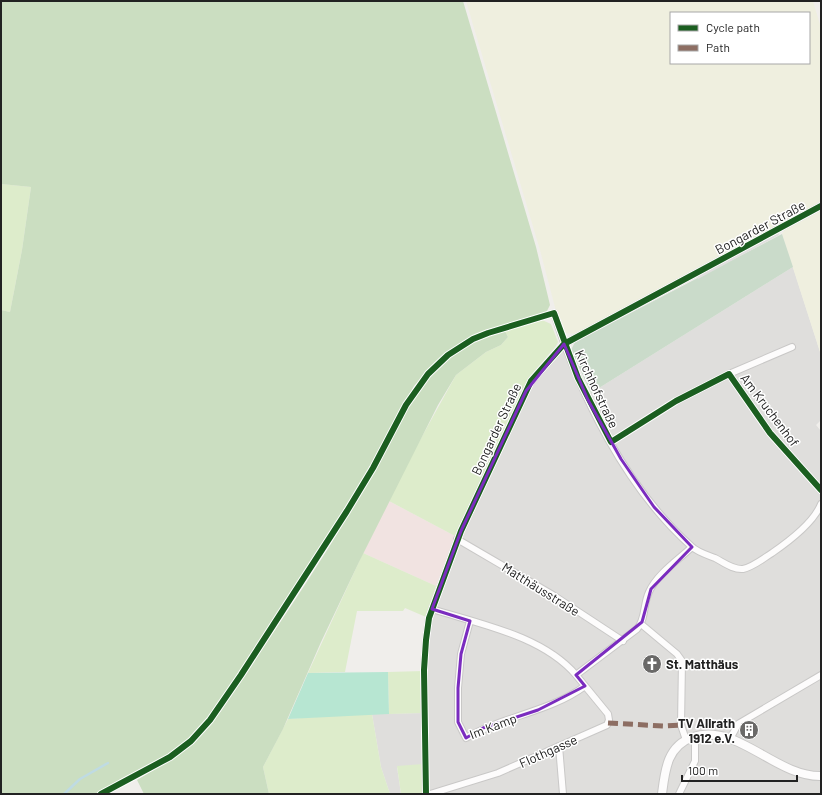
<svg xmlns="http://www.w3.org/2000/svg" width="822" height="795" font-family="Barlow,sans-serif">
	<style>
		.residential { fill: #dfdedc }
		.commercial { fill: #f1e3e1 }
		.farmland { fill: #efefdf; fill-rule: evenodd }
		.grass { fill: #ddeccb }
		.forest { fill: #cbdec1 }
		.cemetery { fill: #cadbca }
		.pitch { fill: #b7e6d2 }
		.parking { fill: #e0dfde }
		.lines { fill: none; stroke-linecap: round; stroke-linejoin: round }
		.stream { stroke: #bfdbe3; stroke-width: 2.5 }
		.minor-casing { stroke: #c9c8c7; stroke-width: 8 }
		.tertiary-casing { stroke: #c9c8c7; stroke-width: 10 }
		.minor { stroke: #fdfcfc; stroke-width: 6 }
		.tertiary { stroke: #fdfcfc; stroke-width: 8 }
		.quiet { stroke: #8d6e63; stroke-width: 5; stroke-dasharray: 10 5; stroke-linecap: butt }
		.cycleway-casing { stroke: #fff; stroke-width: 8 }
		.cycleway { stroke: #1b5e20; stroke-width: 6 }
		.marked { fill: none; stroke: #7b2cbf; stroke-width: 3; stroke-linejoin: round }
		.labels { text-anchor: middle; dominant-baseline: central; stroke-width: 3; stroke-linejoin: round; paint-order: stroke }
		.street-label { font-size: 13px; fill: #222; stroke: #fff }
		.poi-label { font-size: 13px; font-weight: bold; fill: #222; stroke: #fff; text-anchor: start }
	</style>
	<rect width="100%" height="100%" fill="#f0eeeb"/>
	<path class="residential" d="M 793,267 L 821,355 L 821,420 L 816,425 L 821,431 L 821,794 L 426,794 L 397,767 L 401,794 L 390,794 L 381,767 L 372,714 L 425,713 L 427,627 L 451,556 L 526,391 L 564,344 L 584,392 L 591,393 Z"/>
	<path class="commercial" d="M 389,501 L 455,536 L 436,586 L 363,553 Z"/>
	<path class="farmland" d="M 466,1 L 813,1 L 821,28 L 821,201 L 779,226 L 643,299 L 576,334 L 565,333 L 562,330 L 557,315 L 540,250 ZM 671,13 L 809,13 L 809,63 L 671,63 Z
		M 821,210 L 821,355 L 782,234 L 785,229 Z"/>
	<path class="grass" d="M 1,184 L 31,187 L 22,250 L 10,312 L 1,310 Z
		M 542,320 L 551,324 L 558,342 L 556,346 L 530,376 L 521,393 L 455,536 L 389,501 L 409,460 L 456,375 L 486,352 L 501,345 L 508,337 L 505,331 Z
		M 363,553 L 436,586 L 426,617 L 405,608 L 403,611 L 357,611 L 345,672 L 308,673 Z
		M 423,671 L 422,713 L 389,714 L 388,672 Z
		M 356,714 L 372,714 L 381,767 L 390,794 L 269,794 L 263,767 L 288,719 Z
		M 423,764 L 424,794 L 401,794 L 397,766 Z"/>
	<path class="forest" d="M 1,1 L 463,1 L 536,247 L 550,305 L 546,313 L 476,336 L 443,356 L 414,386 L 352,498 L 209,718 L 192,736 L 173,752 L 160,761 L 126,776 L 95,794 L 1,794 L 1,310 L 10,312 L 22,250 L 31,187 L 1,184 Z
		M 505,331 L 508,337 L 501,345 L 486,352 L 456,375 L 438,405 L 359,562 L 321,642 L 283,729 L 263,767 L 269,794 L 144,794 L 137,780 C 173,759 195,744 221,711 C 270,637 321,564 365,487 C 388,448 404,404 434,370 C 453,350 479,338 505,331 Z"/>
	<path class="cemetery" d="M 782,234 L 793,267 L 591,393 L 571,350 L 575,342 Z"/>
	<path class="pitch" d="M 388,672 L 389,714 L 288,719 L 308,673 Z"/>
	<path class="parking" d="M 778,233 L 779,235 L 698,279 L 697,276 Z"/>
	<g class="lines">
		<path class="stream" d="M 64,794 L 80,779 L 108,763"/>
		<g class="minor-casing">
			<path id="minor" d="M 554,313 C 580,395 626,488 691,546 C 697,552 707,555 715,558 C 723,562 733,570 743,569 C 753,567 764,558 772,553 C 788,542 814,522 821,504
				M 729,374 L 792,347
				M 611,442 L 676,401 L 729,374 L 770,433 L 821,490
				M 457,539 L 553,595 L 623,641
				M 432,609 C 480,624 543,636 576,675 L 637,629 C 646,619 643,604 649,592 C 657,574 678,560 692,547
				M 470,621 L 461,654 L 458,688 L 458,722 L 466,738 C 503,716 550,712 585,686
				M 641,624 L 677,654 L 682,661 L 681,725 L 686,740
				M 730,739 L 738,724 L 821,675
				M 559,746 L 563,794
				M 426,794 L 424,670 L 426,640 L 429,618 L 461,531 L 531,381 L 564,344 L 821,206
				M 430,794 L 498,773 L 607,725 L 609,720 L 608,714 L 576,675
				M 679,794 L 695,761 L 695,736"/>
		</g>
		<g class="tertiary-casing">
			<path id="tertiary" d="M 662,794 C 665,770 667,746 693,737 C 736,722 776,777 821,776"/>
		</g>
		<use href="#minor" class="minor"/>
		<use href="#tertiary" class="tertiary"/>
		<path class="quiet" d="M 608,723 L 664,726 L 681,725"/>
		<g class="cycleway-casing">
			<path id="cycleway" d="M 101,794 L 170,757 L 191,741 L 210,720 L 241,675 L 347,511 L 373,468 L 406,405 L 428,374 L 448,355 L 473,339 L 488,333 L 554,313 L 578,378 L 611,442 L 676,401 L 729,374 L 770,433 L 821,490
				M 426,794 L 424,670 L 426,640 L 429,618 L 461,531 L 531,381 L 564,344 L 821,206"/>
		</g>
		<use href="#cycleway" class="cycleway"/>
	</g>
	<path class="marked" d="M 564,344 L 588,400 L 621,459 L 654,507 L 692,547 L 651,589 L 642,622 L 576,675 L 585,686 L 538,710 L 483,728 L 466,738 L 458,722 L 458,688 L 461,654 L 470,621 L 432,609 L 461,531 L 526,391 Z"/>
	<defs>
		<g id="church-disc" transform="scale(1)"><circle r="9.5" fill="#6a6968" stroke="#fff"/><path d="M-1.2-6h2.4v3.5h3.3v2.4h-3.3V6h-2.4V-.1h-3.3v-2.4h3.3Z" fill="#fff"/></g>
		<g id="building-disc" transform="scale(1)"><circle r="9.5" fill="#6a6968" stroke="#fff"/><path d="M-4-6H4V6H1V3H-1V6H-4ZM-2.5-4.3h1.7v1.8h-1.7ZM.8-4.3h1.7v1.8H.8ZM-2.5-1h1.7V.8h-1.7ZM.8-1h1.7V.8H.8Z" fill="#fff"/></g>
	</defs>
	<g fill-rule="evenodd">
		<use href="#church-disc" x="652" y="664"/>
		<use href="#building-disc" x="749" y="730"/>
	</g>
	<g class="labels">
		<g class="street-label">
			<text transform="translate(760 227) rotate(-28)">Bongarder Straße</text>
			<text transform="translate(597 389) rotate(65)">Kirchhofstraße</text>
			<text transform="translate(770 410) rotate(53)">Am Kruchenhof</text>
			<text transform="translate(496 429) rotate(-65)">Bongarder Straße</text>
			<text transform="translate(541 589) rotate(32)">Matthäusstraße</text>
			<text transform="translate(493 726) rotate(-21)">Im Kamp</text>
			<text transform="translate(548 751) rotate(-24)">Flothgasse</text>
		</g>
		<g class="poi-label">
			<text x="666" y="664">St. Matthäus</text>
			<text x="735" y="723" text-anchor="end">TV Allrath<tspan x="735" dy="15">1912 e.V.</tspan></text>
		</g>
	</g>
	<rect width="822" height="795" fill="none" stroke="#222222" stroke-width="4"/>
	<rect x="670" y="12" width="140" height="52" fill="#ffffff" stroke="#a7a7a7"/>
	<rect x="678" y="25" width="20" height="6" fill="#1b5e20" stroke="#a7a7a7"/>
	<text x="706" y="32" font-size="12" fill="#222222">Cycle path</text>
	<rect x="678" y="45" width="20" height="6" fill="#8d6e63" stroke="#a7a7a7"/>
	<text x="706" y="52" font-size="12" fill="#222222">Path</text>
	<path d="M682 775v6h115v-6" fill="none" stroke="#222222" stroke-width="2"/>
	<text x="688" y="775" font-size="12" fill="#222222" stroke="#ffffff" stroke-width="3" paint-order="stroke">100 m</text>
</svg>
